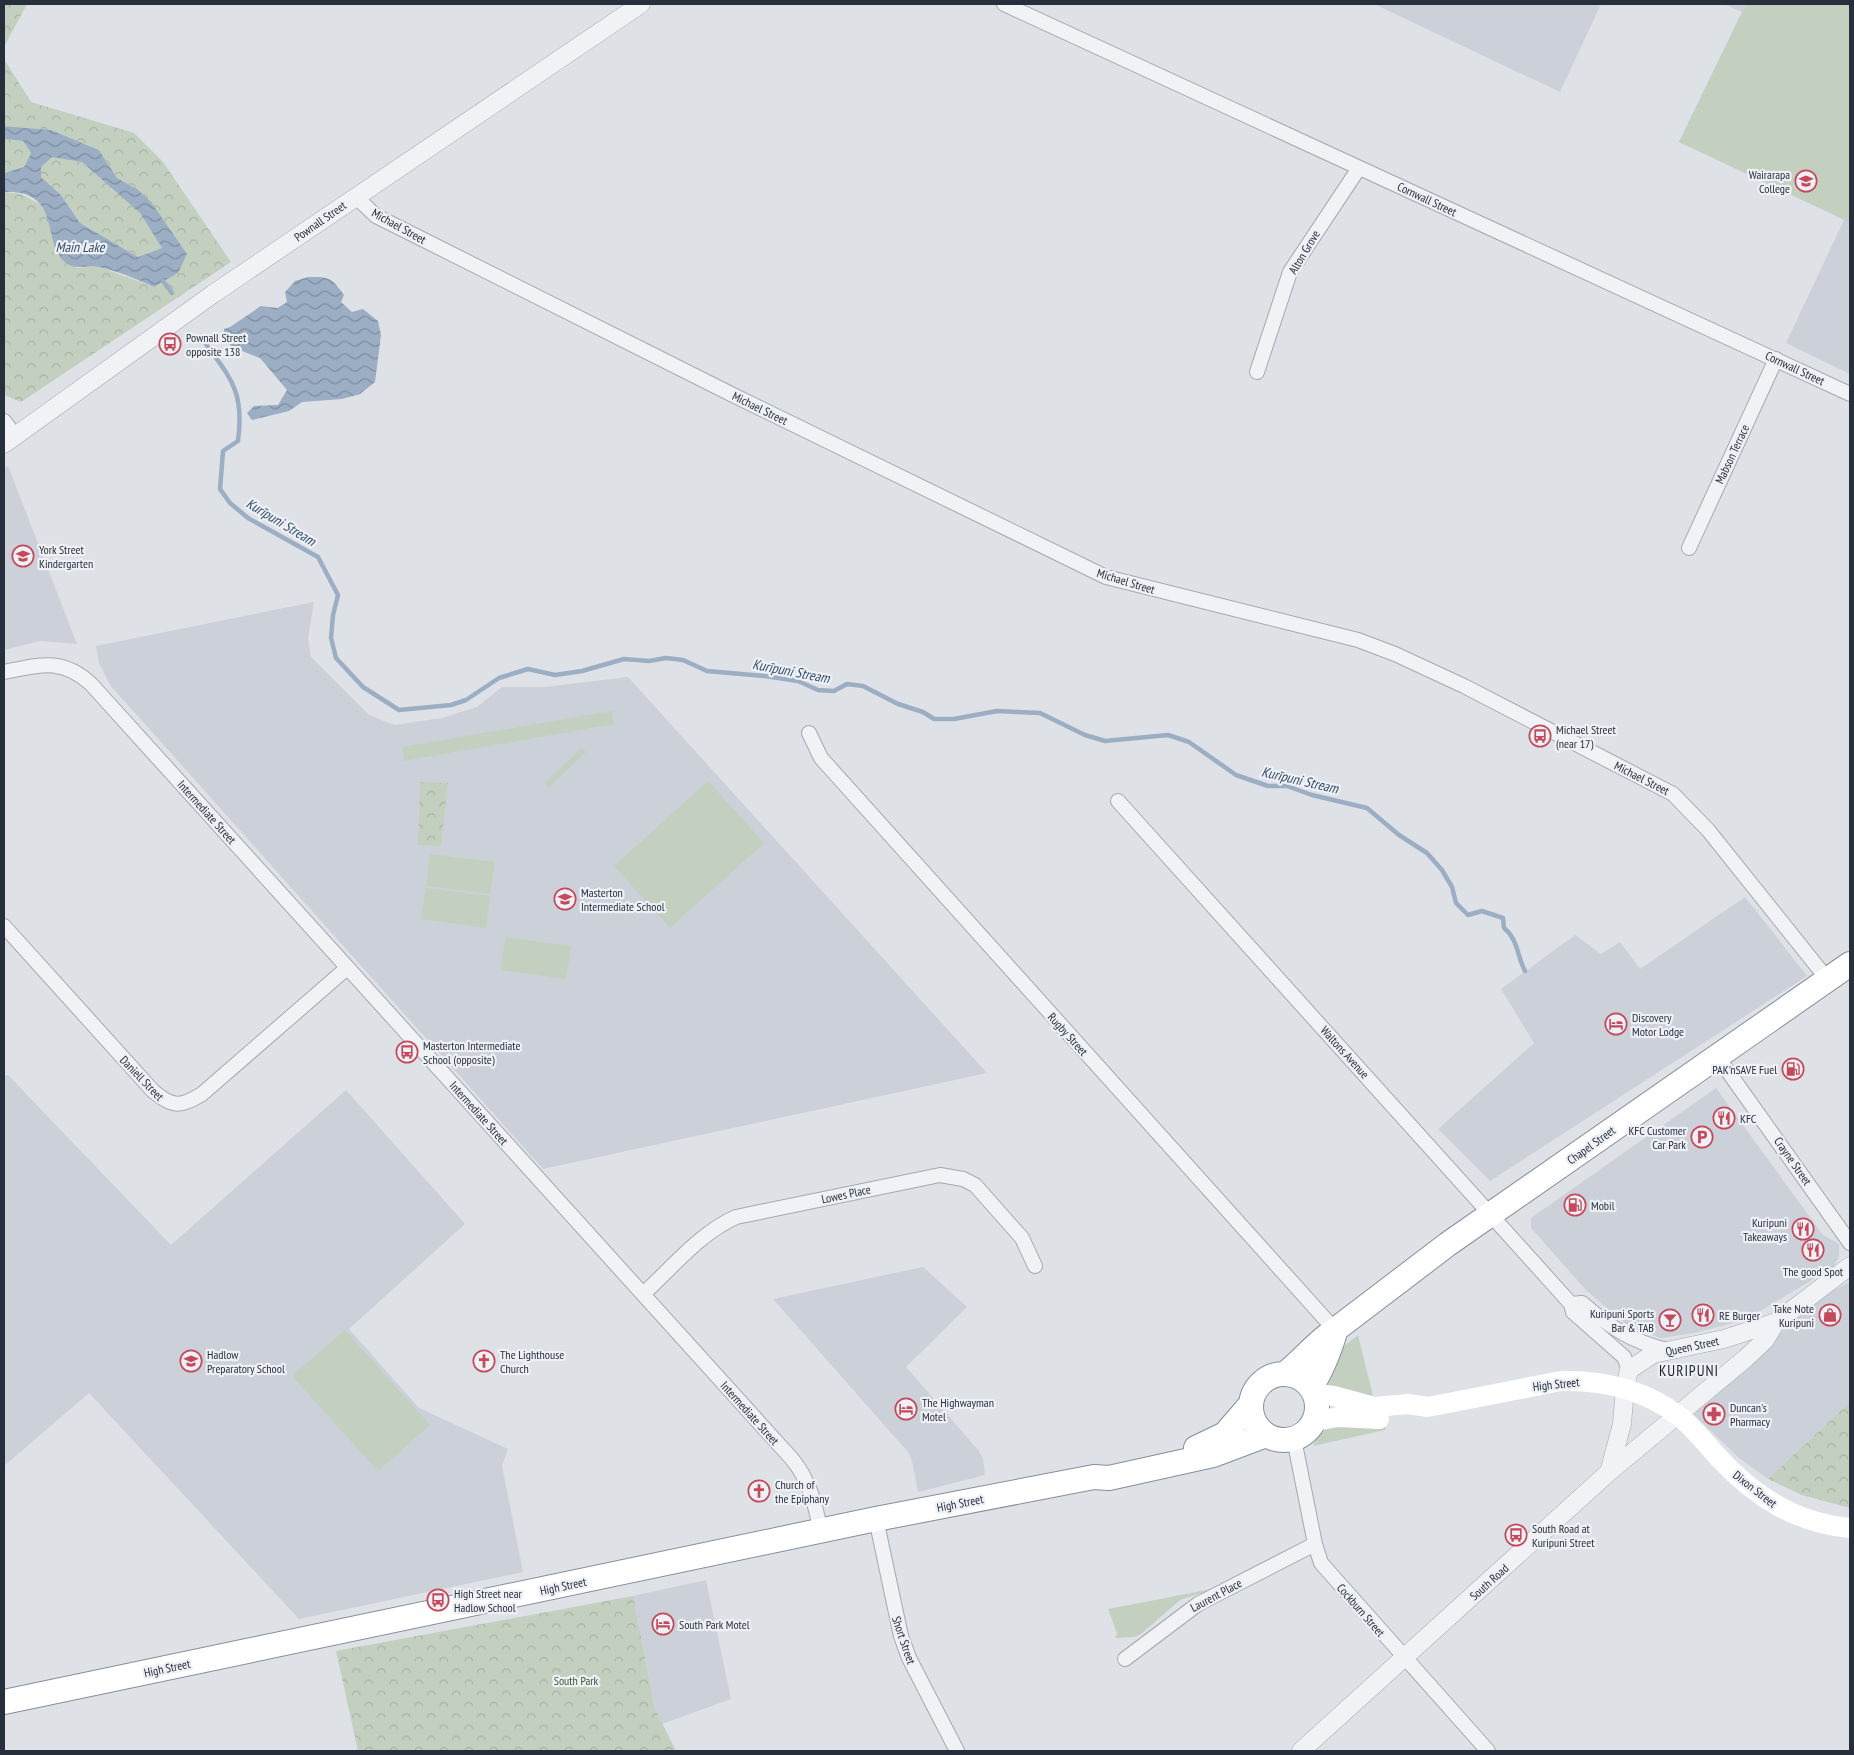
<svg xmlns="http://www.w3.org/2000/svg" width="1854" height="1755" font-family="'PT Sans Narrow',sans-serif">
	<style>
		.built { fill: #ccd0d8 }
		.green { fill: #c3d0bf }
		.forest { fill: url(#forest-crowns) }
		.water { fill: url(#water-waves); fill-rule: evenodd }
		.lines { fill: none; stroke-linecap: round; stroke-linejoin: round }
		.stream { stroke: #9baec4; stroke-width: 4.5 }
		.minor-casing { stroke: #a4a8b0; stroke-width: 16 }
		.tertiary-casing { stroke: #a4a8b0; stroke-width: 19 }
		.trunk-casing { stroke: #868e9c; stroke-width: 26 }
		.minor { stroke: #f0f2f5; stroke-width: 14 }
		.tertiary { stroke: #f0f2f5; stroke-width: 18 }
		.secondary { stroke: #fff; stroke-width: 20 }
		.trunk { stroke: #fff; stroke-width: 24 }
		.labels { text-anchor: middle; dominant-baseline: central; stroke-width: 4.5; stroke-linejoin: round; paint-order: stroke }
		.poi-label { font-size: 12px; fill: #282f3c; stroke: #edf0f4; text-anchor: start }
		.street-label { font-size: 12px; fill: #282f3c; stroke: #edf0f4 }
		.park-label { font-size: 12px; fill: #3c5736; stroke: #edf0f4 }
		.water-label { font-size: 14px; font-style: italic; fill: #354d6d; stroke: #edf0f4 }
		.quarter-label { font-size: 15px; letter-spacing: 1px; fill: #1a202d; stroke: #edf0f4 }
	</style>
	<defs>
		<pattern id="forest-crowns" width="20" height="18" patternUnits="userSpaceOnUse" patternTransform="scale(1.25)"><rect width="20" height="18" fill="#c3d0bf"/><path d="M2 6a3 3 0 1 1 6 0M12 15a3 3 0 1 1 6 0" fill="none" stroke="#a8b3a5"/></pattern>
		<pattern id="water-waves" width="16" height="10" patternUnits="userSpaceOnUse" patternTransform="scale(1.25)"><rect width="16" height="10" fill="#9baec4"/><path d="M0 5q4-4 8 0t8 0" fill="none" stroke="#7e8ea0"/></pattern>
	</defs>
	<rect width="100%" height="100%" fill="#dee1e6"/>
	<path class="built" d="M 1374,4 L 1601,4 L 1560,92 Z
		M 1724,4 L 1850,4 L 1850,374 L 1786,343 L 1844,220 L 1679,142 L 1742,12 Z
		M 8,466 L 77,644 L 40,641 L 4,650 L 4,470 Z
		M 314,602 L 308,638 L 311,657 L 369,715 L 394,725 L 442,718 L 477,707 L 502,687 L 545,687 L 628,677 L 987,1073 L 543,1169 L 110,685 L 99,663 L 96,646 Z
		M 1745,897 L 1807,976 L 1490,1181 L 1438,1129 L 1534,1043 L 1501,989 L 1575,935 L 1601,954 L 1620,942 L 1640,969 Z
		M 8,1075 L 171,1245 L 346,1090 L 465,1224 L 349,1329 L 419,1408 L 508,1449 L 502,1466 L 523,1572 L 299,1619 L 89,1393 L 4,1466 L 4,1076 Z
		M 1716,1088 L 1823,1235 L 1839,1244 L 1839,1256 L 1834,1267 L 1745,1320 L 1694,1333 L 1661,1338 L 1628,1326 L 1586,1290 L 1531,1228 L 1531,1218 Z
		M 923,1267 L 967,1307 L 906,1367 L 979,1451 L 983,1459 L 985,1475 L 918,1492 L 912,1461 L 908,1452 L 773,1299 Z
		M 1850,1282 L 1850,1402 L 1768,1479 L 1739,1458 L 1693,1414 L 1819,1298 Z
		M 706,1580 L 731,1699 L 662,1724 L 655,1709 L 633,1596 Z"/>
	<path class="green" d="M 1746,4 L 1850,4 L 1850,222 L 1679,142 Z
		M 612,711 L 614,724 L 404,761 L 402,747 Z
		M 581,748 L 586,752 L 548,788 L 545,783 Z
		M 708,781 L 764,843 L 670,928 L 614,866 Z
		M 430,854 L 495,862 L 490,894 L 426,886 Z
		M 426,888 L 490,896 L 486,928 L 421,919 Z
		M 505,937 L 571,946 L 566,979 L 501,970 Z
		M 345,1330 L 430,1425 L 378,1471 L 292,1376 Z
		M 1358,1335 L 1373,1396 L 1367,1399 L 1328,1386 L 1326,1380 L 1339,1350 Z
		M 1344,1424 L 1386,1427 L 1385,1430 L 1313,1446 C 1319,1431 1329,1426 1344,1424 Z
		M 1217,1588 L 1180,1600 L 1141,1634 L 1135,1637 L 1115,1638 L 1117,1633 L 1108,1609 Z"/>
	<path class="forest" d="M 4,4 L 27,4 L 4,47 Z
		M 4,59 L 31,102 L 134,133 L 163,162 L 231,262 L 21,402 L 4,395 L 4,192 L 21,194 L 40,204 L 51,224 L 55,245 L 77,268 L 97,266 L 154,287 L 178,273 L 137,189 L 117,178 L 99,150 L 51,130 L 4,126 Z
		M 4,139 L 23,141 L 31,153 L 24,167 L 4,173 Z
		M 52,156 L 82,162 L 140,213 L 162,248 L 138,257 L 80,223 L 61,195 L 41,177 L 41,167 Z
		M 420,782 L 448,783 L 441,846 L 418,845 Z
		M 1850,1402 L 1850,1508 L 1802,1495 L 1768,1479 Z
		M 633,1596 L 655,1709 L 676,1751 L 358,1751 L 336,1651 Z"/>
	<path class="water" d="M 4,126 L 51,130 L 99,150 L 117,178 L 137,189 L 151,202 L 187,254 L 178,273 L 154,287 C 136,279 118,271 99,267 C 87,264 77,271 66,263 C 41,244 63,189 4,192 L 4,173 L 24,167 L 31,153 L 23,141 L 4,139 ZM 52,157 L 82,162 L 140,213 L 162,248 L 138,257 L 80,223 L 61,195 L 41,177 L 41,167 Z
		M 308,277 C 330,277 331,277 344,295 L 341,302 L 352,312 L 363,309 L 378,321 L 381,335 L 375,382 L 360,394 L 342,399 L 302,402 L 289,411 L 252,420 L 247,413 L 254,406 L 278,405 L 287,390 L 260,358 L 232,347 L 224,338 L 224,329 L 230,327 L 261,306 L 278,308 L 287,302 L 285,292 L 295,281 Z"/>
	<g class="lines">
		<path class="stream" d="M 163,281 L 172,293
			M 200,336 C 229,377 245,388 238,441 L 223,451 L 220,489 L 230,503 L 248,518 L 318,557 L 338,595 L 333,615 L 331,638 L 336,658 L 363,687 L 399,710 L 451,705 L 466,700 L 499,678 L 528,669 L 555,675 L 582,671 L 624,659 L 649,661 L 666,658 L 683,660 L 707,671 L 765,676 L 798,681 L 818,690 L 834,691 L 847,684 L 863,686 L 898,704 L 923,712 L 934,719 L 954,719 L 997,711 L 1040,713 L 1085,735 L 1105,741 L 1168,735 L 1189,742 L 1236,775 L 1268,786 L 1287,786 L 1312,795 L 1367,808 L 1399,835 L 1427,853 L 1442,870 L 1452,887 L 1456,903 L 1468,915 L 1482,911 L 1503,918 L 1504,928 C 1518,939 1517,956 1525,971"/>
		<g class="minor-casing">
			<path id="minor" d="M 1004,4 L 1850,394
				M 356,197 L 376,216 L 420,238 L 733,395 L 1106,577 L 1358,640 L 1395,654 L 1464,686 L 1673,794 L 1708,830 L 1828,980
				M 1257,372 L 1290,272 L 1359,168
				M 4,421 L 14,434
				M 1689,548 L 1776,359
				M 4,672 C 39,665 62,657 91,684 L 792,1459 C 810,1481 815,1504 821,1532
				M 809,733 L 821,758 L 1335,1330
				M 1118,801 L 1571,1304 L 1573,1312 L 1624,1357 L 1629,1370
				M 4,926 L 153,1091 C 173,1108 181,1107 202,1094 L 347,968
				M 1717,1056 L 1850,1243
				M 643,1294 C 672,1268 700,1233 736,1217 L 940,1175 L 963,1179 L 975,1185 L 1022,1238 L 1035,1266
				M 1571,1304 L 1582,1303 C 1610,1327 1630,1341 1667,1350
				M 1294,1439 L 1315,1544 L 1321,1563 L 1488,1751
				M 876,1519 L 901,1636 L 909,1658 L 957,1751
				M 1125,1659 L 1198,1604 L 1315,1544"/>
		</g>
		<g class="tertiary-casing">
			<path id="tertiary" d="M 4,444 L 213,294 L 641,4
				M 1609,1472 L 1622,1424 L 1625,1388 L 1629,1370 L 1653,1354 L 1724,1339 L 1776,1322
				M 1301,1751 L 1609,1472 L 1746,1358 L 1765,1340 L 1776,1322 L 1850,1266"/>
		</g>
		<g class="trunk-casing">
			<path id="trunk" d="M 1286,1373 C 1304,1359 1315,1343 1335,1330 L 1448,1244 L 1850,964
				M1251 1407a33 33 0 1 1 66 0a33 33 0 1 1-66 0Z
				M 1311,1386 C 1320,1375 1331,1347 1335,1332
				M 1196,1448 L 1225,1434 L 1250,1405
				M 4,1702 L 876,1519 L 1094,1477 L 1109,1478 L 1213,1455 L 1266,1435"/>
		</g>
		<use href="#minor" class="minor"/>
		<use href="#tertiary" class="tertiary"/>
		<path class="secondary" d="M 1316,1394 L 1334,1396 L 1374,1407 L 1408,1404 L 1428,1407 L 1561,1381 C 1603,1380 1645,1390 1679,1416 C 1694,1428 1706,1444 1719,1458 C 1755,1497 1796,1523 1850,1528
			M 1315,1421 L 1338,1417 L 1379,1419"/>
		<use href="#trunk" class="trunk"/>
	</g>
	<defs>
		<g id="school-ring" transform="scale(1.125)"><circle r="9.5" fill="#edf0f4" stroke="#c5495a" stroke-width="1.5"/><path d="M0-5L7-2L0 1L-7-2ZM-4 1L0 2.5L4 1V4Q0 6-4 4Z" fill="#c5495a"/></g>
		<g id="bus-ring" transform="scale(1.125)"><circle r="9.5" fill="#edf0f4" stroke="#c5495a" stroke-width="1.5"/><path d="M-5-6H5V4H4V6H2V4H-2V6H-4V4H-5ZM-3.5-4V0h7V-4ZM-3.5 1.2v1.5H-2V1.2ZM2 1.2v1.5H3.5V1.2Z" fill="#c5495a"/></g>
		<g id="hotel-ring" transform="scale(1.125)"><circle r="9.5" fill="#edf0f4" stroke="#c5495a" stroke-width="1.5"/><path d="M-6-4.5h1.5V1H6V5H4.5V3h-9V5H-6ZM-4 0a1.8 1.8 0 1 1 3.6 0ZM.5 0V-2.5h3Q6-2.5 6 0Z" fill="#c5495a"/></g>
		<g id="fuel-ring" transform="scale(1.125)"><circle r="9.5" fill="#edf0f4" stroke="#c5495a" stroke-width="1.5"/><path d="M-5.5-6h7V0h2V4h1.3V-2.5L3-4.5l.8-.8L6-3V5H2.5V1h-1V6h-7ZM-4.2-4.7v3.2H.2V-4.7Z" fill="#c5495a"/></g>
		<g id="restaurant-ring" transform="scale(1.125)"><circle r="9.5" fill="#edf0f4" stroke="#c5495a" stroke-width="1.5"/><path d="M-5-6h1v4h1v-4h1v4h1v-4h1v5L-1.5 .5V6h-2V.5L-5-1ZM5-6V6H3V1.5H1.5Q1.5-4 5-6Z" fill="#c5495a"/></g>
		<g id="parking-ring" transform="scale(1.125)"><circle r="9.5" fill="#edf0f4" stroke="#c5495a" stroke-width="1.5"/><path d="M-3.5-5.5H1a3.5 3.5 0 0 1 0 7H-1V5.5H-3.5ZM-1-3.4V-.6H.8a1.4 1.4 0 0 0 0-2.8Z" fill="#c5495a"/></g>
		<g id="shop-ring" transform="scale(1.125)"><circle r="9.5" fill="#edf0f4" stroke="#c5495a" stroke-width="1.5"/><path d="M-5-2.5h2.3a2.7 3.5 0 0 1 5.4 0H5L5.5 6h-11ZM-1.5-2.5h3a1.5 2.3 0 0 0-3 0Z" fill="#c5495a"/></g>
		<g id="bar-ring" transform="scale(1.125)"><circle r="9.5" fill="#edf0f4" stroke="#c5495a" stroke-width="1.5"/><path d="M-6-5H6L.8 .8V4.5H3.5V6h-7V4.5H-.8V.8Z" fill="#c5495a"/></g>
		<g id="church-ring" transform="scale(1.125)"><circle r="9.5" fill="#edf0f4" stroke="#c5495a" stroke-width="1.5"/><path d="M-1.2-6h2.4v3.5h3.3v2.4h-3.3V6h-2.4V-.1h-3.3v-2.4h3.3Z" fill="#c5495a"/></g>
		<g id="pharmacy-ring" transform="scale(1.125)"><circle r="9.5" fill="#edf0f4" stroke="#c5495a" stroke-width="1.5"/><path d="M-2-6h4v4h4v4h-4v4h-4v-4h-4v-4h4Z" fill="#c5495a"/></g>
	</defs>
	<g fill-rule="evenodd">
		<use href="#school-ring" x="1806" y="181"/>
		<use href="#bus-ring" x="170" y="344"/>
		<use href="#school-ring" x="23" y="556"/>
		<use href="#bus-ring" x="1540" y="736"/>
		<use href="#school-ring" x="565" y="899"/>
		<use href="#hotel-ring" x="1616" y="1024"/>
		<use href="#bus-ring" x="407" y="1052"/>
		<use href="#fuel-ring" x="1793" y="1069"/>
		<use href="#restaurant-ring" x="1724" y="1118"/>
		<use href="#parking-ring" x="1702" y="1137"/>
		<use href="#fuel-ring" x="1575" y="1205"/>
		<use href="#restaurant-ring" x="1803" y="1229"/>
		<use href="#restaurant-ring" x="1813" y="1250"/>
		<use href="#restaurant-ring" x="1703" y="1315"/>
		<use href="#shop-ring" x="1830" y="1315"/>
		<use href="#bar-ring" x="1670" y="1320"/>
		<use href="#school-ring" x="191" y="1361"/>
		<use href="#church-ring" x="484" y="1361"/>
		<use href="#hotel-ring" x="906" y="1409"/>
		<use href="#pharmacy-ring" x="1714" y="1414"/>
		<use href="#church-ring" x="759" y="1491"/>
		<use href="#bus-ring" x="1516" y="1535"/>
		<use href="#bus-ring" x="438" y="1600"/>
		<use href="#hotel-ring" x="663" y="1624"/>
	</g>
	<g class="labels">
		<g class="poi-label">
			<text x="1790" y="174" text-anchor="end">Wairarapa<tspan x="1790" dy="14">College</tspan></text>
			<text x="186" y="337">Pownall Street<tspan x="186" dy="14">opposite 138</tspan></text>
			<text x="39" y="549">York Street<tspan x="39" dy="14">Kindergarten</tspan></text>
			<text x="1556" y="729">Michael Street<tspan x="1556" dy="14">(near 17)</tspan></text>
			<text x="581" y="892">Masterton<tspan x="581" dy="14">Intermediate School</tspan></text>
			<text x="1632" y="1017">Discovery<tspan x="1632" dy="14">Motor Lodge</tspan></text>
			<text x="423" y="1045">Masterton Intermediate<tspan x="423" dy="14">School (opposite)</tspan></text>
			<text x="1777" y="1069" text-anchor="end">PAK'nSAVE Fuel</text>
			<text x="1740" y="1118">KFC</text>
			<text x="1686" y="1130" text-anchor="end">KFC Customer<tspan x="1686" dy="14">Car Park</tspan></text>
			<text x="1591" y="1205">Mobil</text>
			<text x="1787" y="1222" text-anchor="end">Kuripuni<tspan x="1787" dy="14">Takeaways</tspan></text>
			<text x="1813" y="1271" text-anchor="middle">The good Spot</text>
			<text x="1814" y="1308" text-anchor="end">Take Note<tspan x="1814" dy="14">Kuripuni</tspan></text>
			<text x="1654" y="1313" text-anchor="end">Kuripuni Sports<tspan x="1654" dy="14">Bar &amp; TAB</tspan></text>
			<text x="1719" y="1315">RE Burger</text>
			<text x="207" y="1354">Hadlow<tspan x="207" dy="14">Preparatory School</tspan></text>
			<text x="500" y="1354">The Lighthouse<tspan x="500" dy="14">Church</tspan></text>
			<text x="922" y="1402">The Highwayman<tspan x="922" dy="14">Motel</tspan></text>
			<text x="1730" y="1407">Duncan's<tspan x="1730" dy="14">Pharmacy</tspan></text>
			<text x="775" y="1484">Church of<tspan x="775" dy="14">the Epiphany</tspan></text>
			<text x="1532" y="1528">South Road at<tspan x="1532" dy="14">Kuripuni Street</tspan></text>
			<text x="454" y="1593">High Street near<tspan x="454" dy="14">Hadlow School</tspan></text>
			<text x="679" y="1624">South Park Motel</text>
		</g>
		<g class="street-label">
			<text transform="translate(1427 199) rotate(25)">Cornwall Street</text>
			<text transform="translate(320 221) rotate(-35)">Pownall Street</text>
			<text transform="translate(399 226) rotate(29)">Michael Street</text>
			<text transform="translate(1304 252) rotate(-59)">Alton Grove</text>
			<text transform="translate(1795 368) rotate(25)">Cornwall Street</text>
			<text transform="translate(760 408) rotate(26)">Michael Street</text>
			<text transform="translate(1732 454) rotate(-65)">Mabson Terrace</text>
			<text transform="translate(1126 581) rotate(17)">Michael Street</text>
			<text transform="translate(1642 778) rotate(27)">Michael Street</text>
			<text transform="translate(207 812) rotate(48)">Intermediate Street</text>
			<text transform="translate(1068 1034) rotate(48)">Rugby Street</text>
			<text transform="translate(1345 1052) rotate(48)">Waltons Avenue</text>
			<text transform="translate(142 1078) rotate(46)">Daniell Street</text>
			<text transform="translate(479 1113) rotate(48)">Intermediate Street</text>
			<text transform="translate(1591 1145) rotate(-36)">Chapel Street</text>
			<text transform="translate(1793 1161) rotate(55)">Crayne Street</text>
			<text transform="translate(846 1194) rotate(-12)">Lowes Place</text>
			<text transform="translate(1692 1346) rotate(-12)">Queen Street</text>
			<text transform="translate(1556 1384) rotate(-6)">High Street</text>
			<text transform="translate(750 1413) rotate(48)">Intermediate Street</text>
			<text transform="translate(1755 1489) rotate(38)">Dixon Street</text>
			<text transform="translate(960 1503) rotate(-11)">High Street</text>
			<text transform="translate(1489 1582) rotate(-42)">South Road</text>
			<text transform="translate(563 1586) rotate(-12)">High Street</text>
			<text transform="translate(1216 1595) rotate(-28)">Laurent Place</text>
			<text transform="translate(1361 1610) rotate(49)">Cockburn Street</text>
			<text transform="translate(904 1640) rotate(71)">Short Street</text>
			<text transform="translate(167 1668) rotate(-12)">High Street</text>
		</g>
		<g class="park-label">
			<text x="576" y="1680">South Park</text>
		</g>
		<g class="water-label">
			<text x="80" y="247">Main Lake</text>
			<text transform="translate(281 522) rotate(31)">Kurīpuni Stream</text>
			<text transform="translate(791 671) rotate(11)">Kurīpuni Stream</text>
			<text transform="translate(1300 780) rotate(13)">Kurīpuni Stream</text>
		</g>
		<g class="quarter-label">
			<text x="1689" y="1370">KURIPUNI</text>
		</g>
	</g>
	<rect width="1854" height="1755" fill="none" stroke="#282f3c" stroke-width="10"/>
</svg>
